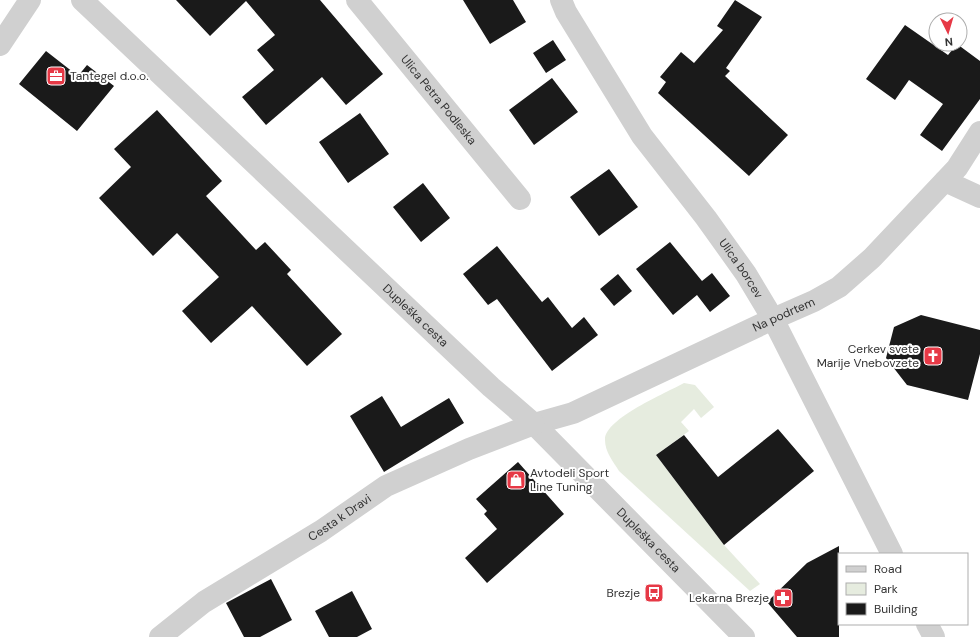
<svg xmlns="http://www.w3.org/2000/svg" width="980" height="637" font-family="'DM Sans',sans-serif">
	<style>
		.green { fill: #e6ecdf }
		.building { fill: #1a1a1a }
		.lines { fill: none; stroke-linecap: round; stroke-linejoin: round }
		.minor { stroke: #d0d0d0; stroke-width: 22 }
		.tertiary { stroke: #d0d0d0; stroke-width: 22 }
		.labels { text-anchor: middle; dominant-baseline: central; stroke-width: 4; stroke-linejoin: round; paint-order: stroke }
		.poi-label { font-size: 12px; fill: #333; stroke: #fff; text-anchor: end }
		.street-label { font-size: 12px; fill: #333; stroke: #fff }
	</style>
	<rect width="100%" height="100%" fill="#fff"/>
	<path class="green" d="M 684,383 L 695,385 L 714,407 L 701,418 L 694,409 L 681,422 L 689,431 L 656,455 L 724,545 L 760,584 L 750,591 L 619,471 C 613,461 605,452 605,440 C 604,419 666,393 684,383 Z"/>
	<path class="building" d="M 176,0 L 320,0 L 383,74 L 346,105 L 322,77 L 266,125 L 242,97 L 274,70 L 257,50 L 275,35 L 246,1 L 210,36 Z
		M 463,0 L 513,0 L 526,22 L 490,44 Z
		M 735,0 L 762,17 L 726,68 L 730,71 L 725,76 L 788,135 L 749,176 L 658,93 L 666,82 L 660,77 L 681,52 L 694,63 L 723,30 L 717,26 Z
		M 905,25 L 948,55 L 957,44 L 980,61 L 980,99 L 942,151 L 920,135 L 943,104 L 909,80 L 895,100 L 866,79 Z
		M 553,40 L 566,60 L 546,73 L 533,53 Z
		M 46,51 L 78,76 L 87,65 L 114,86 L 77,131 L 19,84 Z
		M 552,78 L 578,112 L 534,145 L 509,110 Z
		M 157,110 L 222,181 L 206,196 L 256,250 L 265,242 L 291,270 L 287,274 L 342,334 L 307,366 L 252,306 L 211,343 L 182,311 L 219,277 L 177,233 L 153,256 L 99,198 L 131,167 L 114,149 Z
		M 360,113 L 389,154 L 348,183 L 319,142 Z
		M 609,169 L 638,207 L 599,236 L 570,197 Z
		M 423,183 L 450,218 L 421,242 L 393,207 Z
		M 670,242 L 702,281 L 712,273 L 730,296 L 710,312 L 697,295 L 673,315 L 636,269 Z
		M 497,246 L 542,302 L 548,297 L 572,328 L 584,317 L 598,335 L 552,371 L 497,299 L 488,305 L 463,274 Z
		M 618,274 L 632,291 L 614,306 L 600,289 Z
		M 921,315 L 980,330 L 980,354 L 968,400 L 907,385 L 886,358 L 894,327 Z
		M 382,396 L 401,427 L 449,398 L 464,423 L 384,472 L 350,416 Z
		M 778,429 L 814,471 L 724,545 L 656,455 L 684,435 L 718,477 Z
		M 518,462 L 564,514 L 487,583 L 465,558 L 497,529 L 484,514 L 487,511 L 476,499 Z
		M 839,546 L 839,637 L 797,637 L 767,602 L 807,563 Z
		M 271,579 L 292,620 L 260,637 L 244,637 L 226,603 Z
		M 352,591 L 372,629 L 357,637 L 329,637 L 315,611 Z"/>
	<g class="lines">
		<g class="minor">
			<path id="s1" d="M 357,0 L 520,199"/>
			<path id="s2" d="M 561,0 L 566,12 L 642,136 L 706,218 L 746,274 L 773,319 L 892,554"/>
			<path d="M 0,45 L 30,0"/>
			<path d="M 945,181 L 980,197"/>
			<path id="s3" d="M 534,424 L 573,413 L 773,319 L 814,301 L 839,287 L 872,258 L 957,168 L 980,132"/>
			<path d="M 927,624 L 934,637"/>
		</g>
		<g class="tertiary">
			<path id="s4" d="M 82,0 L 491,387 L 534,424 L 744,637"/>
			<path id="s5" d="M 160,637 L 204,602 L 321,531 L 386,486 L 469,449 L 534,424"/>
		</g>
	</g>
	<defs>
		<g id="office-square" transform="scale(1)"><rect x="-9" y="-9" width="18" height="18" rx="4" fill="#e63946" stroke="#fff"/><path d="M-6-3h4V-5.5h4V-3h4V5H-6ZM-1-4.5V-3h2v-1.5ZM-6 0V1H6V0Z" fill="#fff"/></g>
		<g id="church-square" transform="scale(1)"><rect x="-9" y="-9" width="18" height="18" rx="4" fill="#e63946" stroke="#fff"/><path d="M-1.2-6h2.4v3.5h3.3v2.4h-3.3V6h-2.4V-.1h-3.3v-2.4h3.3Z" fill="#fff"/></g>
		<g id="shop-square" transform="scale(1)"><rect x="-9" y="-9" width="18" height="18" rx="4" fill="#e63946" stroke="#fff"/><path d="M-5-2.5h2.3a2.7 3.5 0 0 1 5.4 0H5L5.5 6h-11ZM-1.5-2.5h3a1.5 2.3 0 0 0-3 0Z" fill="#fff"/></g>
		<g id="bus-square" transform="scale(1)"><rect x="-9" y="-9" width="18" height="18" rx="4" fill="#e63946" stroke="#fff"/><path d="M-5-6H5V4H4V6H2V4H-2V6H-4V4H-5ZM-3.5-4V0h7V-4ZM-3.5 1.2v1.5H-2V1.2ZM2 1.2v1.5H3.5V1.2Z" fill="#fff"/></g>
		<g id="pharmacy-square" transform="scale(1)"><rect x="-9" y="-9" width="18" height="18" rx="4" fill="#e63946" stroke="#fff"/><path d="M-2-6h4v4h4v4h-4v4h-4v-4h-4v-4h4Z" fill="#fff"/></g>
	</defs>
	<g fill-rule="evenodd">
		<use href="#office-square" x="56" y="76"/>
		<use href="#church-square" x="933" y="356"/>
		<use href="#shop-square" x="516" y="480"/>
		<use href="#bus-square" x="654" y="593"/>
		<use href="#pharmacy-square" x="783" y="598"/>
	</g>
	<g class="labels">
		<g class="poi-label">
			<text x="70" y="76" text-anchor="start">Tantegel d.o.o.</text>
			<text x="919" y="349">Cerkev svete<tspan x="919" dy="14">Marije Vnebovzete</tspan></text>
			<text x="530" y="473" text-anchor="start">Avtodeli Sport<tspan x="530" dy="14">Line Tuning</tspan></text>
			<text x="640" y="593">Brezje</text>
			<text x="769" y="598">Lekarna Brezje</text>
		</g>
		<g class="street-label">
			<text stroke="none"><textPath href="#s1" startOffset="129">Ulica Petra Podleska</textPath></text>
			<text stroke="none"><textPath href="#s2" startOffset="324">Ulica borcev</textPath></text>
			<text stroke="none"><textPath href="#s3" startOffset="273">Na podrtem</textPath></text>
			<text stroke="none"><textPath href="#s4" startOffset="459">Dupleška cesta</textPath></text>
			<text stroke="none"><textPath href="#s5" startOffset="216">Cesta k Dravi</textPath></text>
			<text stroke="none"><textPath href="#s4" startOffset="783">Dupleška cesta</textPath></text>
		</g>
	</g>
	<rect x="838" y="553" width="130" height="72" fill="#ffffff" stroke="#adadad"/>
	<rect x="846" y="566" width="20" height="6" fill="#d0d0d0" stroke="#adadad"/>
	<text x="874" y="573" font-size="12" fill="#333333">Road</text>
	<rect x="846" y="583" width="20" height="12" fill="#e6ecdf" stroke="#adadad"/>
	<text x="874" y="593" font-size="12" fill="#333333">Park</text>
	<rect x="846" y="603" width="20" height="12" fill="#1a1a1a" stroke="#adadad"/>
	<text x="874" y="613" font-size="12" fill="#333333">Building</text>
	<g transform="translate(948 32) rotate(175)"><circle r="19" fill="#ffffff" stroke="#adadad"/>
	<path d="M0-3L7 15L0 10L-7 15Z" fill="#e63946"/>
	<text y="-6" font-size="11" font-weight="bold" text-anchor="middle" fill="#333333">N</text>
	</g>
</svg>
